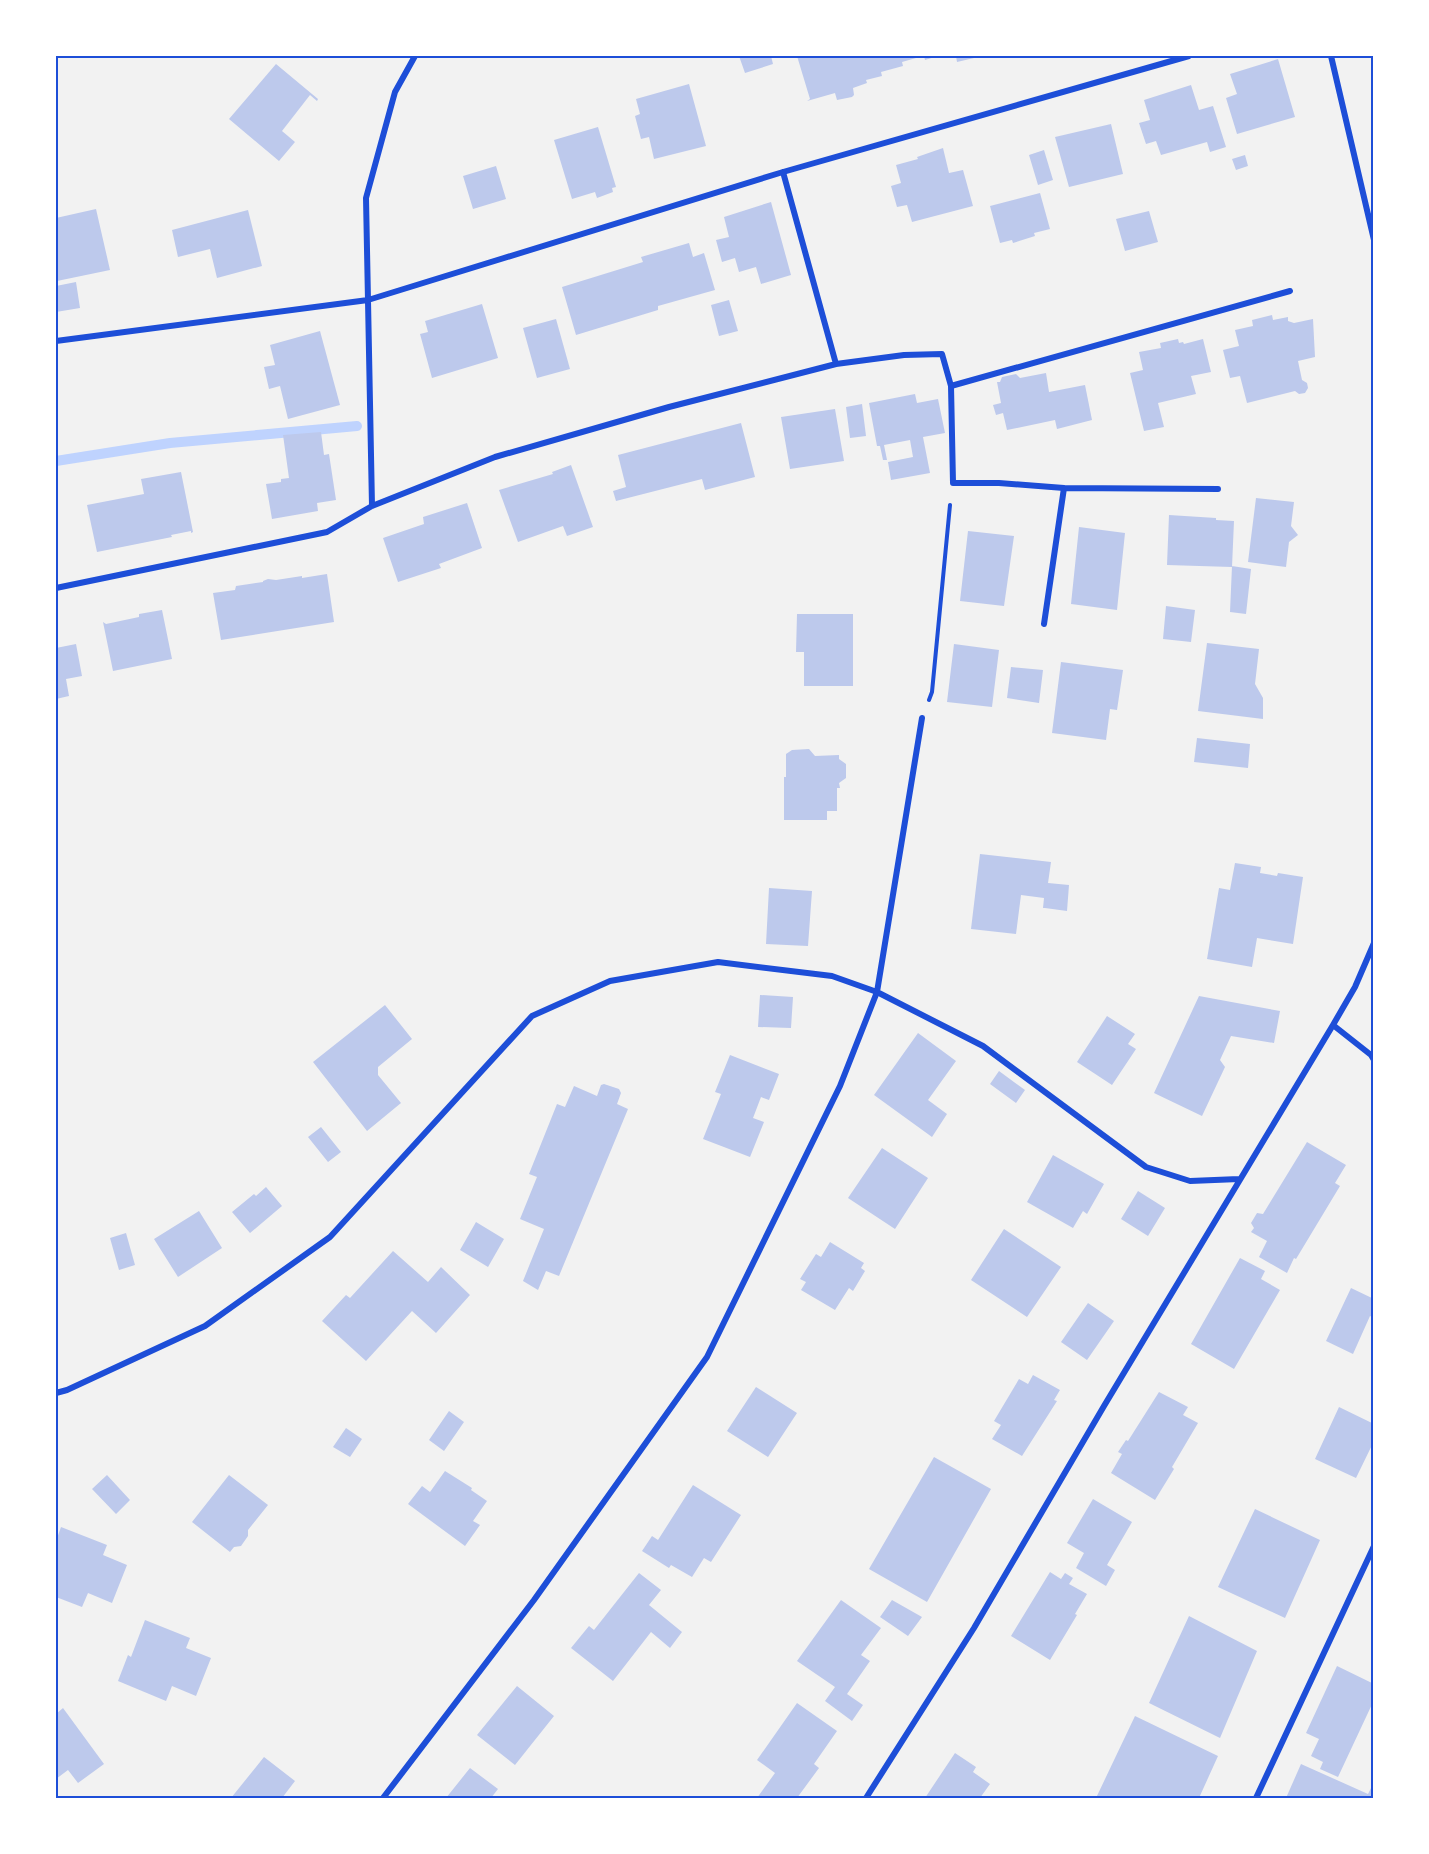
<svg xmlns="http://www.w3.org/2000/svg" width="1429" height="1854" font-family="'Golos Text',sans-serif">
	<style>
		.lines { fill: none; stroke-linecap: round; stroke-linejoin: round }
		.stream { stroke: #bfd3fe; stroke-width: 10 }
		.building { fill: #bdc9ec }
		.path { stroke: #1d4ed8; stroke-width: 4 }
		.minor { stroke: #1d4ed8; stroke-width: 6 }
		.neatline { fill: none; stroke: #1d4ed8; stroke-width: 2 }
	</style>
	<rect width="100%" height="100%" fill="#f2f2f2"/>
	<g class="lines">
		<path class="stream" d="M 56,461 L 170,443 L 357,426"/>
	</g>
	<path class="building" d="M 739,56 L 771,56 L 773,64 L 745,73 Z
		M 797,56 L 923,56 L 902,62 L 903,66 L 881,72 L 882,76 L 866,80 L 867,83 L 853,88 L 854,95 L 852,97 L 837,100 L 835,93 L 807,101 L 810,99 Z
		M 924,56 L 938,56 L 925,60 Z
		M 956,56 L 973,56 L 974,58 L 957,62 Z
		M 1278,59 L 1295,117 L 1237,134 L 1226,98 L 1237,94 L 1230,74 Z
		M 276,64 L 318,99 L 317,101 L 310,95 L 282,131 L 295,142 L 279,161 L 229,119 Z
		M 689,84 L 706,146 L 654,159 L 649,137 L 641,139 L 635,116 L 640,114 L 636,99 Z
		M 1191,85 L 1199,110 L 1213,106 L 1226,147 L 1210,152 L 1207,142 L 1161,155 L 1156,141 L 1146,144 L 1139,123 L 1150,120 L 1144,100 Z
		M 1111,124 L 1123,174 L 1069,187 L 1055,137 Z
		M 598,127 L 616,187 L 612,188 L 613,192 L 597,198 L 595,192 L 572,199 L 554,140 Z
		M 943,148 L 949,173 L 963,170 L 973,206 L 912,222 L 907,205 L 897,207 L 891,186 L 901,183 L 896,165 L 918,159 L 917,157 Z
		M 1044,150 L 1053,180 L 1038,185 L 1029,155 Z
		M 1245,155 L 1248,166 L 1236,170 L 1232,159 Z
		M 496,166 L 506,199 L 473,209 L 463,176 Z
		M 1040,193 L 1050,229 L 1034,233 L 1035,236 L 1013,243 L 1012,240 L 1000,243 L 990,206 Z
		M 771,202 L 791,275 L 761,284 L 756,267 L 739,272 L 735,258 L 722,262 L 716,240 L 729,237 L 724,217 Z
		M 96,209 L 110,270 L 57,281 L 56,273 L 56,218 Z
		M 248,210 L 262,266 L 217,278 L 210,249 L 178,257 L 172,230 Z
		M 1149,211 L 1158,242 L 1125,251 L 1116,219 Z
		M 689,243 L 693,257 L 704,253 L 715,290 L 658,306 L 658,310 L 576,335 L 562,287 L 643,262 L 641,257 Z
		M 76,282 L 80,308 L 56,312 L 56,286 Z
		M 729,300 L 738,331 L 719,336 L 711,305 Z
		M 482,304 L 498,358 L 432,378 L 420,334 L 428,332 L 425,321 Z
		M 1272,315 L 1273,320 L 1288,317 L 1288,321 L 1294,323 L 1313,319 L 1315,357 L 1298,361 L 1302,380 L 1307,383 L 1308,388 L 1305,393 L 1299,394 L 1295,391 L 1247,403 L 1240,376 L 1230,378 L 1223,350 L 1239,346 L 1235,330 L 1253,326 L 1252,320 Z
		M 556,319 L 570,369 L 537,378 L 523,328 Z
		M 320,331 L 340,405 L 288,419 L 280,386 L 269,389 L 264,367 L 275,365 L 270,345 Z
		M 1178,339 L 1179,343 L 1183,342 L 1184,344 L 1203,339 L 1211,372 L 1191,376 L 1196,394 L 1158,403 L 1164,427 L 1144,431 L 1130,373 L 1143,370 L 1139,352 L 1161,348 L 1160,343 Z
		M 1046,373 L 1049,392 L 1085,385 L 1092,420 L 1057,429 L 1055,420 L 1007,430 L 1003,413 L 996,415 L 993,405 L 1001,403 L 997,382 L 1000,382 L 1002,377 L 1016,374 L 1020,378 Z
		M 915,394 L 917,403 L 938,399 L 945,433 L 923,437 L 930,473 L 891,480 L 888,462 L 913,457 L 910,440 L 884,445 L 887,460 L 883,460 L 880,446 L 877,446 L 869,403 Z
		M 862,404 L 866,436 L 850,438 L 846,407 Z
		M 835,409 L 844,461 L 790,469 L 781,417 Z
		M 741,423 L 755,477 L 705,490 L 702,479 L 616,501 L 613,491 L 626,487 L 618,455 Z
		M 321,432 L 324,455 L 329,454 L 336,500 L 317,503 L 318,511 L 272,519 L 266,484 L 281,482 L 281,479 L 289,478 L 283,435 Z
		M 571,465 L 593,527 L 567,536 L 563,526 L 518,542 L 499,490 L 553,474 L 552,472 Z
		M 181,472 L 193,532 L 191,533 L 191,531 L 171,535 L 172,537 L 97,552 L 87,505 L 144,494 L 141,479 Z
		M 1256,498 L 1294,502 L 1291,526 L 1298,535 L 1289,542 L 1286,567 L 1248,562 Z
		M 467,503 L 482,548 L 439,564 L 441,568 L 398,582 L 383,538 L 424,524 L 423,517 Z
		M 1169,515 L 1216,518 L 1216,520 L 1234,521 L 1232,567 L 1167,565 Z
		M 1079,527 L 1125,533 L 1117,610 L 1071,604 Z
		M 968,531 L 1014,536 L 1004,606 L 960,601 Z
		M 1232,566 L 1251,569 L 1246,614 L 1230,612 Z
		M 327,574 L 334,622 L 221,640 L 213,593 L 235,590 L 236,586 L 263,582 L 263,581 L 268,579 L 276,580 L 302,576 L 302,578 Z
		M 1166,606 L 1195,610 L 1191,642 L 1163,639 Z
		M 162,610 L 172,659 L 113,671 L 103,622 L 106,624 L 139,617 L 139,614 Z
		M 797,614 L 853,614 L 853,686 L 804,686 L 804,652 L 796,652 Z
		M 1207,643 L 1259,649 L 1255,684 L 1263,698 L 1263,719 L 1198,711 Z
		M 76,644 L 82,676 L 66,679 L 69,696 L 56,699 L 56,648 Z
		M 954,644 L 999,650 L 992,707 L 947,702 Z
		M 1061,662 L 1123,670 L 1117,710 L 1110,709 L 1106,740 L 1052,733 Z
		M 1011,667 L 1043,670 L 1039,703 L 1007,698 Z
		M 1197,738 L 1250,744 L 1248,768 L 1194,762 Z
		M 809,749 L 815,756 L 839,755 L 839,759 L 846,764 L 846,778 L 839,783 L 840,788 L 837,788 L 837,811 L 827,811 L 827,820 L 784,820 L 784,777 L 786,777 L 786,754 L 792,750 Z
		M 980,854 L 1051,862 L 1048,883 L 1069,885 L 1067,911 L 1045,908 L 1043,908 L 1044,898 L 1021,895 L 1016,934 L 971,929 Z
		M 1235,863 L 1261,867 L 1260,873 L 1277,876 L 1278,873 L 1303,877 L 1293,944 L 1257,938 L 1252,967 L 1207,959 L 1219,888 L 1230,890 Z
		M 769,888 L 812,891 L 808,946 L 766,944 Z
		M 760,995 L 793,997 L 791,1028 L 758,1027 Z
		M 1199,996 L 1280,1011 L 1274,1043 L 1231,1036 L 1220,1060 L 1225,1067 L 1202,1116 L 1154,1093 Z
		M 385,1005 L 412,1039 L 378,1067 L 378,1075 L 401,1103 L 367,1131 L 313,1062 Z
		M 1107,1016 L 1135,1034 L 1128,1044 L 1136,1049 L 1112,1085 L 1077,1062 Z
		M 918,1033 L 956,1061 L 928,1100 L 947,1114 L 932,1137 L 874,1095 Z
		M 730,1055 L 779,1074 L 769,1100 L 761,1097 L 753,1118 L 764,1122 L 750,1157 L 703,1139 L 721,1094 L 715,1092 Z
		M 999,1071 L 1025,1090 L 1016,1103 L 990,1084 Z
		M 604,1084 L 619,1089 L 621,1093 L 617,1104 L 628,1109 L 559,1276 L 546,1271 L 538,1290 L 523,1281 L 544,1229 L 520,1219 L 537,1177 L 529,1174 L 557,1104 L 565,1107 L 574,1086 L 597,1096 L 601,1085 Z
		M 321,1127 L 341,1152 L 328,1162 L 308,1137 Z
		M 1307,1142 L 1346,1165 L 1335,1183 L 1340,1186 L 1296,1259 L 1294,1258 L 1287,1273 L 1259,1257 L 1267,1241 L 1251,1232 L 1254,1228 L 1251,1223 L 1257,1213 L 1263,1214 Z
		M 882,1148 L 928,1178 L 895,1229 L 848,1198 Z
		M 1053,1155 L 1104,1184 L 1087,1214 L 1083,1211 L 1073,1228 L 1027,1202 Z
		M 266,1187 L 282,1206 L 250,1233 L 232,1212 L 254,1194 L 256,1196 Z
		M 1138,1191 L 1165,1208 L 1148,1236 L 1121,1219 Z
		M 199,1211 L 222,1248 L 178,1277 L 154,1239 Z
		M 476,1222 L 504,1239 L 488,1267 L 460,1250 Z
		M 1004,1229 L 1061,1267 L 1027,1317 L 971,1280 Z
		M 126,1233 L 135,1265 L 119,1270 L 110,1238 Z
		M 830,1242 L 864,1263 L 861,1268 L 865,1271 L 853,1291 L 849,1288 L 835,1310 L 801,1290 L 806,1282 L 800,1279 L 816,1254 L 821,1257 Z
		M 393,1251 L 428,1282 L 441,1267 L 470,1295 L 436,1333 L 412,1311 L 366,1361 L 322,1321 L 346,1295 L 350,1298 Z
		M 1240,1258 L 1265,1271 L 1261,1279 L 1280,1290 L 1234,1369 L 1191,1344 Z
		M 1351,1288 L 1374,1299 L 1374,1318 L 1370,1316 L 1353,1354 L 1326,1341 Z
		M 1088,1303 L 1114,1321 L 1087,1360 L 1061,1342 Z
		M 1033,1375 L 1060,1390 L 1054,1400 L 1057,1401 L 1022,1456 L 992,1439 L 1001,1425 L 994,1421 L 1019,1379 L 1028,1384 Z
		M 756,1387 L 797,1413 L 768,1457 L 727,1431 Z
		M 1159,1392 L 1188,1407 L 1183,1415 L 1198,1423 L 1172,1467 L 1174,1469 L 1155,1500 L 1111,1473 L 1122,1454 L 1118,1452 L 1126,1440 L 1128,1441 Z
		M 1339,1407 L 1374,1424 L 1374,1441 L 1356,1478 L 1315,1459 Z
		M 449,1411 L 464,1422 L 444,1451 L 429,1440 Z
		M 346,1428 L 362,1439 L 350,1457 L 333,1447 Z
		M 934,1457 L 991,1489 L 927,1602 L 869,1569 Z
		M 445,1471 L 472,1488 L 471,1490 L 487,1501 L 473,1521 L 480,1525 L 465,1546 L 408,1504 L 422,1486 L 430,1492 Z
		M 107,1475 L 130,1500 L 116,1514 L 92,1489 Z
		M 229,1475 L 268,1505 L 248,1530 L 248,1536 L 241,1546 L 234,1547 L 230,1552 L 192,1522 Z
		M 693,1485 L 741,1515 L 711,1562 L 704,1558 L 692,1577 L 671,1565 L 669,1568 L 642,1551 L 652,1536 L 658,1540 Z
		M 1093,1499 L 1132,1522 L 1107,1565 L 1115,1570 L 1106,1586 L 1076,1568 L 1084,1553 L 1067,1543 Z
		M 1255,1509 L 1320,1540 L 1285,1618 L 1218,1587 Z
		M 61,1527 L 107,1545 L 103,1555 L 127,1565 L 112,1603 L 88,1593 L 82,1607 L 56,1597 L 56,1541 Z
		M 1050,1572 L 1061,1579 L 1065,1573 L 1073,1578 L 1069,1584 L 1087,1594 L 1075,1614 L 1077,1615 L 1050,1660 L 1011,1636 Z
		M 639,1573 L 661,1590 L 649,1605 L 682,1632 L 670,1648 L 651,1632 L 613,1681 L 571,1648 L 589,1626 L 594,1630 Z
		M 841,1600 L 881,1628 L 861,1655 L 870,1661 L 847,1694 L 863,1705 L 852,1721 L 825,1701 L 835,1687 L 797,1661 Z
		M 892,1600 L 922,1617 L 908,1636 L 880,1617 Z
		M 1189,1616 L 1257,1651 L 1220,1738 L 1149,1703 Z
		M 145,1620 L 190,1638 L 186,1648 L 211,1658 L 196,1696 L 172,1686 L 166,1701 L 118,1681 L 128,1655 L 131,1657 Z
		M 1337,1666 L 1374,1684 L 1374,1700 L 1338,1777 L 1320,1769 L 1323,1762 L 1311,1756 L 1319,1739 L 1306,1733 Z
		M 517,1686 L 554,1716 L 515,1765 L 477,1735 Z
		M 797,1703 L 837,1731 L 814,1764 L 819,1768 L 797,1798 L 757,1798 L 775,1773 L 757,1760 Z
		M 63,1708 L 104,1764 L 78,1783 L 68,1770 L 56,1779 L 56,1714 Z
		M 1135,1716 L 1218,1756 L 1199,1798 L 1096,1798 Z
		M 955,1753 L 976,1767 L 973,1772 L 990,1784 L 980,1798 L 925,1798 Z
		M 264,1757 L 295,1781 L 282,1798 L 231,1798 Z
		M 1301,1764 L 1368,1794 L 1374,1782 L 1374,1798 L 1286,1798 Z
		M 470,1768 L 498,1789 L 491,1798 L 446,1798 Z"/>
	<g class="lines">
		<path class="path" d="M 929,700 L 932,692 L 950,505"/>
		<path class="minor" d="M 1331,56 L 1374,240
			M 783,172 L 836,364
			M 56,341 L 368,300 L 783,172 L 1189,56
			M 1064,488 L 999,483 L 953,483 L 951,386 L 1290,291
			M 372,506 L 366,198 L 395,92 L 415,56
			M 56,588 L 327,532 L 372,506 L 495,457 L 669,407 L 836,364 L 904,355 L 942,354 L 951,386
			M 1044,624 L 1064,488 L 1218,489
			M 1333,1025 L 1371,1055 L 1374,1060
			M 56,1393 L 67,1390 L 205,1326 L 330,1237 L 532,1016 L 610,981 L 718,962 L 832,976 L 877,992 L 983,1046 L 1146,1167 L 1190,1181 L 1239,1179
			M 383,1798 L 534,1600 L 707,1357 L 840,1086 L 877,992 L 922,718
			M 866,1798 L 974,1628 L 1104,1406 L 1333,1025 L 1355,987 L 1374,943
			M 1256,1798 L 1374,1546"/>
	</g>
	<rect width="1429" height="1854" fill="none" stroke="#ffffff" stroke-width="114"/>
	<rect x="57" y="57" width="1315" height="1740" class="neatline"/>
</svg>
